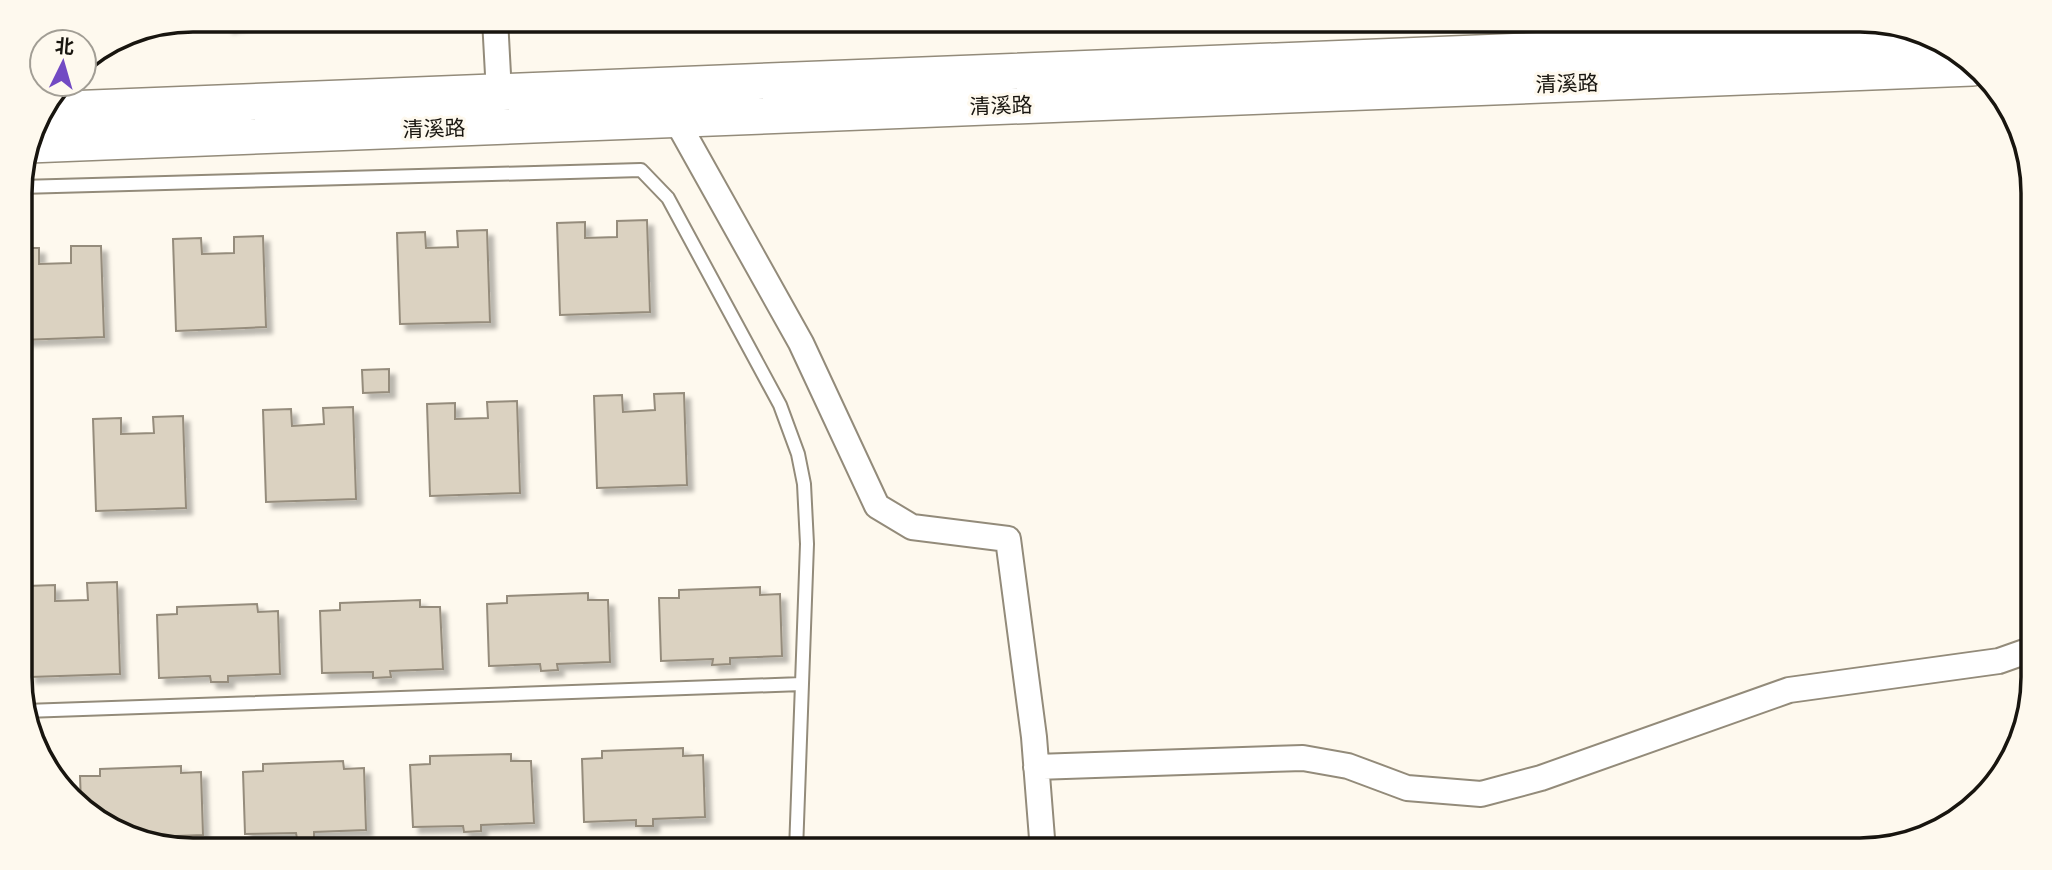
<svg xmlns="http://www.w3.org/2000/svg" width="2052" height="870" font-family="Quicksand,'Noto Sans SC',sans-serif">
	<style>
		.building { fill: #dbd2c1; stroke: #958c7c; stroke-width: 2; filter: url(#shadow) }
		.lines { fill: none; stroke-linecap: round; stroke-linejoin: round }
		.lane-casing { stroke: #938b7a; stroke-width: 16 }
		.street-casing { stroke: #938b7a; stroke-width: 28 }
		.secondary-casing { stroke: #938b7a; stroke-width: 38 }
		.lane { stroke: #fff; stroke-width: 12 }
		.street { stroke: #fff; stroke-width: 24 }
		.secondary { stroke: #fff; stroke-width: 35 }
		.labels { text-anchor: middle; dominant-baseline: central; stroke-width: 6; stroke-linejoin: round; paint-order: stroke }
		.street-label { font-size: 21px; fill: #18150f; stroke: #fef9ee }
		.rim { fill: none; stroke: #18150f; stroke-width: 3.5 }
	</style>
	<defs>
		<filter id="shadow"><feDropShadow dx="6" dy="6" stdDeviation="2" flood-color="#0004"/></filter>
	</defs>
	<rect width="100%" height="100%" fill="#fef9ee"/>
	<path class="building" d="M 225,19 L 261,19 L 227,27 Z
		M 647,220 L 650,312 L 560,315 L 557,223 L 585,222 L 585,238 L 617,237 L 617,221 Z
		M 487,230 L 490,322 L 400,324 L 397,233 L 425,232 L 426,248 L 458,247 L 457,231 Z
		M 263,236 L 266,327 L 176,331 L 173,239 L 201,238 L 202,254 L 234,253 L 234,237 Z
		M 71,246 L 101,246 L 104,337 L 20,340 L 20,248 L 39,248 L 39,264 L 71,263 Z
		M 389,369 L 389,392 L 363,393 L 362,370 Z
		M 684,393 L 687,485 L 597,488 L 594,396 L 622,395 L 623,412 L 655,410 L 654,394 Z
		M 517,401 L 520,493 L 430,496 L 427,404 L 455,403 L 455,419 L 488,418 L 487,402 Z
		M 353,407 L 356,499 L 266,502 L 263,410 L 291,409 L 292,426 L 324,424 L 323,408 Z
		M 183,416 L 186,508 L 96,511 L 93,419 L 121,418 L 121,434 L 154,433 L 153,417 Z
		M 117,582 L 120,674 L 30,677 L 27,586 L 55,585 L 55,601 L 88,600 L 87,583 Z
		M 760,587 L 760,595 L 780,594 L 782,656 L 730,658 L 730,664 L 712,665 L 713,659 L 661,661 L 659,598 L 679,598 L 679,590 Z
		M 588,593 L 588,600 L 608,600 L 610,662 L 557,664 L 558,670 L 541,671 L 540,664 L 489,666 L 487,604 L 507,603 L 507,596 Z
		M 420,600 L 420,607 L 440,607 L 443,669 L 390,671 L 391,677 L 373,678 L 373,672 L 322,673 L 320,611 L 340,610 L 340,603 Z
		M 257,604 L 258,612 L 278,611 L 280,674 L 228,676 L 228,682 L 211,682 L 210,676 L 159,678 L 157,615 L 177,614 L 177,607 Z
		M 683,748 L 683,756 L 703,755 L 705,817 L 653,819 L 653,826 L 636,826 L 636,820 L 584,822 L 582,759 L 602,758 L 602,751 Z
		M 511,754 L 511,761 L 531,761 L 534,823 L 481,825 L 481,831 L 464,832 L 463,826 L 413,827 L 410,765 L 430,764 L 430,756 Z
		M 343,761 L 344,769 L 364,768 L 366,830 L 314,832 L 314,838 L 297,839 L 296,833 L 245,834 L 243,772 L 263,771 L 263,764 Z
		M 181,766 L 181,773 L 201,772 L 203,835 L 151,837 L 151,842 L 127,838 L 81,803 L 80,776 L 100,776 L 100,769 Z"/>
	<g class="lines">
		<g class="lane-casing">
			<path id="lane" d="M 20,187 L 641,170 L 668,198 L 780,405 L 798,454 L 804,484 L 807,544 L 796,851
				M 25,711 L 802,684
				M 738,851 L 796,849"/>
		</g>
		<g class="street-casing">
			<path id="street" d="M 495,19 L 499,93
				M 675,118 L 801,343 L 877,506 L 912,527 L 1008,539 L 1034,737 L 1043,851
				M 1036,767 L 1303,758 L 1348,766 L 1407,788 L 1481,794 L 1541,778 L 1789,690 L 1999,661 L 2033,649"/>
		</g>
		<g class="secondary-casing">
			<path id="secondary" d="M 41,110 L 1929,35
				M 29,145 L 1972,68"/>
		</g>
		<use href="#lane" class="lane"/>
		<use href="#street" class="street"/>
		<use href="#secondary" class="secondary"/>
	</g>
	<g class="labels">
		<g class="street-label">
			<text transform="translate(1567 83) rotate(-2)">清溪路</text>
			<text transform="translate(1001 105) rotate(-2)">清溪路</text>
			<text transform="translate(434 128) rotate(-2)">清溪路</text>
		</g>
	</g>
	<path d="M0 0H2052V870H0ZM193 32H1860A161 161 0 0 1 2021 193V677A161 161 0 0 1 1860 838H193A161 161 0 0 1 32 677V193A161 161 0 0 1 193 32Z" fill="#fef9ee" fill-rule="evenodd"/>
	<path class="rim" d="M193 32H1860A161 161 0 0 1 2021 193V677A161 161 0 0 1 1860 838H193A161 161 0 0 1 32 677V193A161 161 0 0 1 193 32Z"/>
	<g transform="translate(63 63) rotate(5)"><circle r="33" fill="#fef9ee" stroke="#a29e95" stroke-width="2"/>
	<path d="M0-5L12 26L0 18L-12 26Z" fill="#724ac3"/>
	<text y="-10" font-size="19" font-weight="bold" text-anchor="middle" fill="#18150f">北</text>
	</g>
</svg>
